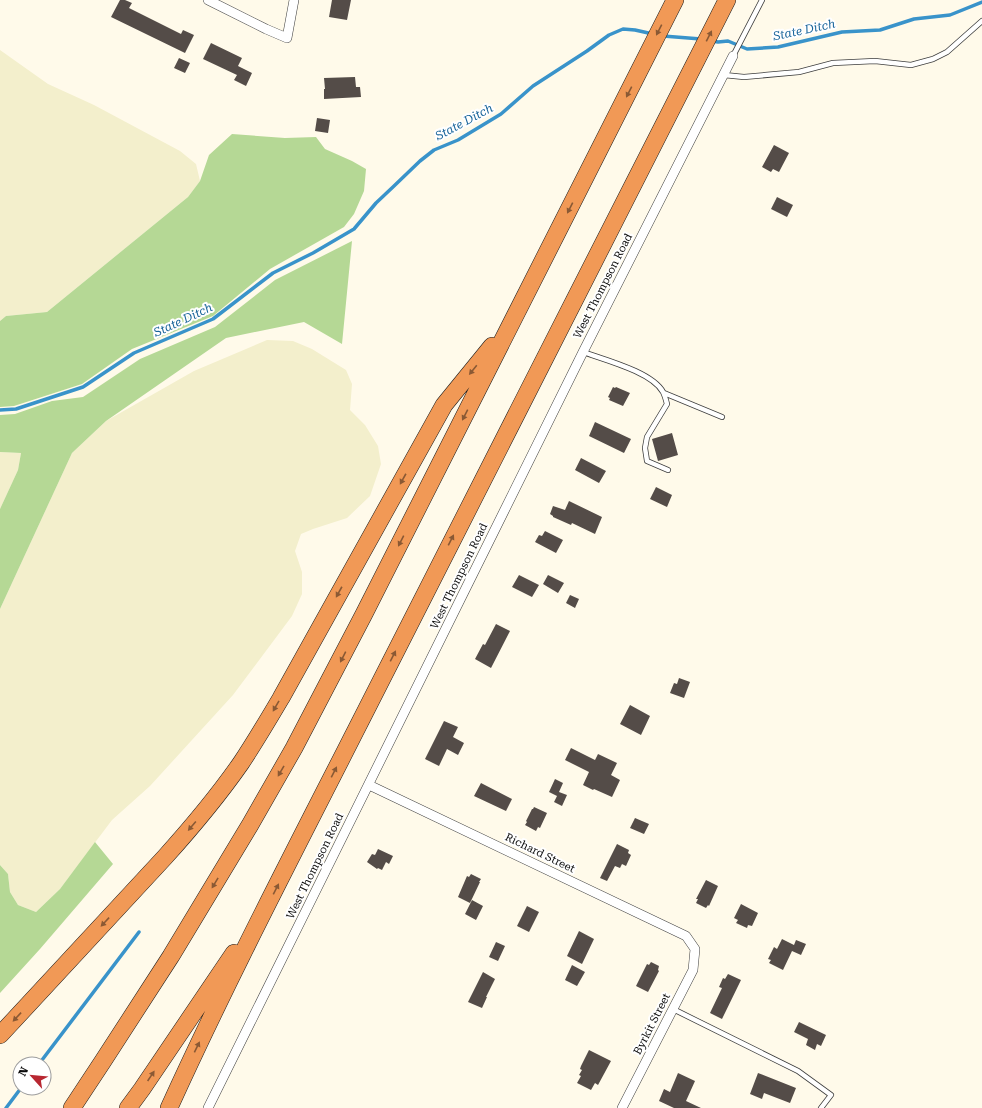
<svg xmlns="http://www.w3.org/2000/svg" width="982" height="1108" font-family="'Roboto Serif',serif">
	<style>
		.farmland { fill: #f3efcc }
		.forest { fill: #b5d895 }
		.lines { fill: none; stroke-linecap: round; stroke-linejoin: round }
		.stream { stroke: #3993ca; stroke-width: 3.5 }
		.building { fill: #544c48 }
		.lane-casing { stroke: #3e3e3e; stroke-width: 6 }
		.street-casing { stroke: #3e3e3e; stroke-width: 10 }
		.highway-casing { stroke: #1c1c1c; stroke-width: 18 }
		.lane { stroke: #fff; stroke-width: 4.5 }
		.street { stroke: #fff; stroke-width: 9 }
		.highway { stroke: #f19956; stroke-width: 17 }
		.oneway { fill: #8a5934 }
		.labels { text-anchor: middle; dominant-baseline: central; stroke-width: 4; stroke-linejoin: round; paint-order: stroke }
		.street-label { font-size: 11px; fill: #0b0b0b; stroke: #fff }
		.water-label { font-size: 12px; font-style: italic; fill: #18649a; stroke: #fff }
	</style>
	<rect width="100%" height="100%" fill="#fffaea"/>
	<path class="farmland" d="M 0,50 L 48,84 L 94,105 L 180,151 L 196,164 L 200,181 L 188,197 L 47,312 L 6,316 L 0,321 Z
		M 267,340 L 293,341 L 312,349 L 346,370 L 352,384 L 350,410 L 365,425 L 378,446 L 381,464 L 370,496 L 347,518 L 313,529 L 301,534 L 295,551 L 302,572 L 302,594 L 292,616 L 233,695 L 150,786 L 112,820 L 60,889 L 36,912 L 18,905 L 10,892 L 8,874 L 0,865 L 0,609 L 72,453 L 106,421 L 194,371 Z
		M 0,452 L 21,453 L 18,470 L 0,509 Z"/>
	<path class="forest" d="M 232,134 L 285,138 L 316,137 L 325,149 L 352,161 L 366,169 L 364,191 L 354,214 L 344,227 L 270,269 L 213,316 L 132,349 L 82,384 L 14,406 L 0,407 L 0,321 L 6,316 L 47,312 L 188,197 L 200,181 L 209,155 Z
		M 352,241 L 342,344 L 304,322 L 226,338 L 106,421 L 72,453 L 0,609 L 0,509 L 18,470 L 21,453 L 0,452 L 0,415 L 15,414 L 52,401 L 83,397 L 140,359 L 215,327 L 275,280 Z
		M 95,842 L 113,864 L 40,949 L 0,993 L 0,865 L 8,874 L 10,892 L 18,905 L 36,912 L 60,889 Z"/>
	<g class="lines">
		<path class="stream" d="M 663,36 L 701,39
			M 711,41 L 718,42 L 728,41 L 747,49 L 778,47 L 842,32 L 880,30 L 914,19 L 950,15 L 982,2
			M 0,410 L 16,409 L 83,387 L 134,353 L 213,319 L 273,273 L 313,253 L 354,229 L 376,203 L 394,186 L 420,161 L 434,150 L 458,140 L 501,114 L 533,86 L 587,51 L 609,35 L 623,29 L 635,30 L 653,34
			M 39,1064 L 139,932
			M 6,1108 L 21,1088"/>
	</g>
	<path class="building" d="M 120,0 L 125,0 L 132,3 L 129,8 L 181,34 L 183,30 L 194,35 L 185,53 L 111,17 Z
		M 332,0 L 351,0 L 347,20 L 329,17 Z
		M 211,43 L 242,58 L 238,66 L 252,73 L 246,86 L 234,80 L 237,75 L 203,59 Z
		M 179,58 L 190,63 L 185,73 L 174,68 Z
		M 355,77 L 356,87 L 360,87 L 361,97 L 324,99 L 324,89 L 325,89 L 324,78 Z
		M 317,118 L 330,120 L 328,133 L 315,131 Z
		M 774,145 L 789,153 L 779,172 L 773,169 L 771,172 L 762,167 Z
		M 777,197 L 793,205 L 787,217 L 771,209 Z
		M 613,387 L 615,388 L 616,387 L 630,393 L 623,406 L 609,400 L 610,398 L 608,397 Z
		M 595,422 L 631,439 L 624,453 L 589,436 Z
		M 672,433 L 678,455 L 658,461 L 652,439 Z
		M 581,458 L 606,471 L 599,483 L 575,470 Z
		M 656,487 L 672,495 L 667,507 L 650,499 Z
		M 569,501 L 602,517 L 595,534 L 572,523 L 571,525 L 553,517 L 553,516 L 550,514 L 553,506 L 565,510 Z
		M 545,531 L 563,540 L 556,553 L 535,542 L 539,535 L 542,536 Z
		M 519,575 L 539,585 L 532,597 L 512,587 Z
		M 548,575 L 564,583 L 558,593 L 543,584 Z
		M 570,595 L 579,599 L 575,608 L 566,603 Z
		M 496,624 L 510,631 L 491,668 L 475,659 L 483,644 L 485,645 Z
		M 679,678 L 690,682 L 684,698 L 670,693 L 674,683 L 677,684 Z
		M 630,705 L 650,716 L 641,735 L 620,724 Z
		M 444,721 L 458,727 L 453,737 L 464,743 L 458,755 L 447,749 L 439,766 L 425,759 Z
		M 571,748 L 595,760 L 598,754 L 617,763 L 611,775 L 620,780 L 612,797 L 594,789 L 593,790 L 583,785 L 589,772 L 565,760 Z
		M 555,779 L 563,783 L 559,792 L 567,795 L 562,806 L 554,802 L 557,796 L 549,792 Z
		M 481,783 L 512,799 L 506,811 L 474,796 Z
		M 534,807 L 547,813 L 540,828 L 538,827 L 536,831 L 525,825 L 527,822 L 526,821 L 532,809 L 533,809 Z
		M 635,818 L 649,824 L 644,834 L 630,828 Z
		M 617,844 L 629,850 L 628,853 L 631,855 L 626,866 L 622,864 L 620,868 L 615,866 L 607,881 L 600,878 Z
		M 378,849 L 393,856 L 389,864 L 386,862 L 382,870 L 378,868 L 377,869 L 367,862 L 372,854 L 375,855 Z
		M 471,874 L 481,879 L 479,882 L 480,882 L 470,903 L 458,897 L 467,876 L 469,877 Z
		M 706,880 L 718,886 L 709,906 L 708,905 L 706,908 L 696,903 L 698,899 L 696,899 Z
		M 472,900 L 483,906 L 476,920 L 465,914 Z
		M 741,904 L 758,913 L 752,926 L 748,925 L 747,928 L 736,923 L 738,920 L 734,918 Z
		M 527,906 L 539,912 L 529,932 L 517,926 Z
		M 579,931 L 594,939 L 582,964 L 567,956 Z
		M 782,939 L 794,945 L 796,940 L 806,944 L 801,955 L 792,951 L 783,970 L 769,963 L 771,960 L 768,959 L 774,947 L 777,949 Z
		M 496,942 L 505,946 L 498,961 L 489,957 Z
		M 651,962 L 659,966 L 658,970 L 659,971 L 648,992 L 636,986 L 647,964 L 649,965 Z
		M 572,965 L 585,972 L 577,986 L 565,980 Z
		M 483,972 L 495,979 L 486,997 L 487,997 L 482,1008 L 468,1002 Z
		M 728,974 L 741,980 L 722,1019 L 710,1013 L 722,988 L 719,987 L 723,978 L 725,979 Z
		M 799,1022 L 826,1035 L 821,1046 L 817,1044 L 815,1050 L 806,1045 L 808,1039 L 794,1032 Z
		M 589,1050 L 611,1061 L 598,1085 L 595,1083 L 591,1090 L 577,1083 L 581,1076 L 579,1075 L 582,1070 L 580,1069 L 581,1066 Z
		M 678,1073 L 695,1081 L 686,1101 L 701,1108 L 674,1108 L 659,1101 L 664,1089 L 670,1092 Z
		M 758,1073 L 796,1088 L 790,1103 L 764,1093 L 762,1099 L 750,1094 Z"/>
	<g class="lines">
		<g class="lane-casing">
			<path id="lane" d="M 733,56 L 762,0
				M 724,75 L 744,77 L 799,72 L 833,63 L 875,61 L 911,65 L 933,59 L 947,52 L 982,21
				M 583,352 C 605,360 652,372 663,392 C 665,396 666,400 667,404 L 647,437 L 645,448 L 647,461 L 668,470
				M 664,393 L 722,417
				M 673,1009 L 798,1071 L 831,1095 L 821,1108"/>
		</g>
		<g class="street-casing">
			<path id="street" d="M 208,0 L 266,29 L 287,38 L 294,0
				M 369,785 L 686,936 L 695,949 L 693,970 L 622,1108
				M 208,1108 L 583,352 L 733,56"/>
		</g>
		<g class="highway-casing">
			<path id="highway" d="M 0,1035 L 165,857 C 192,827 218,796 241,763 C 255,742 268,720 281,698 L 444,405 L 492,346
				M 72,1108 L 103,1061 L 171,956 L 250,825 L 294,748 L 364,614 L 675,0
				M 128,1108 L 142,1089 L 234,953
				M 169,1108 C 228,978 295,850 360,722 C 481,481 605,241 727,0"/>
		</g>
		<use href="#lane" class="lane"/>
		<use href="#street" class="street"/>
		<use href="#highway" class="highway"/>
	</g>
	<defs><path id="oneway-solid" d="M-6-.8H1V-3.2L6.5 0L1 3.2V.8H-6Z"/></defs>
	<g class="oneway">
		<use href="#oneway-solid" transform="translate(659 30) rotate(117)"/>
		<use href="#oneway-solid" transform="translate(709 36) rotate(-63)"/>
		<use href="#oneway-solid" transform="translate(629 92) rotate(117)"/>
		<use href="#oneway-solid" transform="translate(570 208) rotate(117)"/>
		<use href="#oneway-solid" transform="translate(473 370) rotate(129)"/>
		<use href="#oneway-solid" transform="translate(465 415) rotate(117)"/>
		<use href="#oneway-solid" transform="translate(403 479) rotate(119)"/>
		<use href="#oneway-solid" transform="translate(451 540) rotate(-63)"/>
		<use href="#oneway-solid" transform="translate(401 541) rotate(117)"/>
		<use href="#oneway-solid" transform="translate(339 592) rotate(119)"/>
		<use href="#oneway-solid" transform="translate(393 656) rotate(-63)"/>
		<use href="#oneway-solid" transform="translate(343 657) rotate(117)"/>
		<use href="#oneway-solid" transform="translate(276 706) rotate(120)"/>
		<use href="#oneway-solid" transform="translate(281 771) rotate(120)"/>
		<use href="#oneway-solid" transform="translate(334 772) rotate(-63)"/>
		<use href="#oneway-solid" transform="translate(192 826) rotate(130)"/>
		<use href="#oneway-solid" transform="translate(215 883) rotate(121)"/>
		<use href="#oneway-solid" transform="translate(276 889) rotate(-63)"/>
		<use href="#oneway-solid" transform="translate(105 922) rotate(133)"/>
		<use href="#oneway-solid" transform="translate(17 1017) rotate(133)"/>
		<use href="#oneway-solid" transform="translate(197 1047) rotate(-64)"/>
		<use href="#oneway-solid" transform="translate(151 1076) rotate(-56)"/>
	</g>
	<g class="labels">
		<g class="street-label">
			<text transform="translate(603 286) rotate(-63)">West Thompson Road</text>
			<text transform="translate(459 576) rotate(-64)">West Thompson Road</text>
			<text transform="translate(540 853) rotate(26)">Richard Street</text>
			<text transform="translate(315 866) rotate(-64)">West Thompson Road</text>
			<text transform="translate(652 1024) rotate(-63)">Byrkit Street</text>
		</g>
		<g class="water-label">
			<text transform="translate(804 30) rotate(-12)">State Ditch</text>
			<text transform="translate(464 122) rotate(-28)">State Ditch</text>
			<text transform="translate(183 320) rotate(-25)">State Ditch</text>
		</g>
	</g>
	<g transform="translate(32 1076) rotate(297)"><circle r="19" fill="#ffffff" stroke="#9d9d9d"/>
	<path d="M0-3L7 15L0 10L-7 15Z" fill="#b82731"/>
	<text y="-6" font-size="11" font-weight="bold" text-anchor="middle" fill="#0b0b0b">N</text>
	</g>
</svg>
